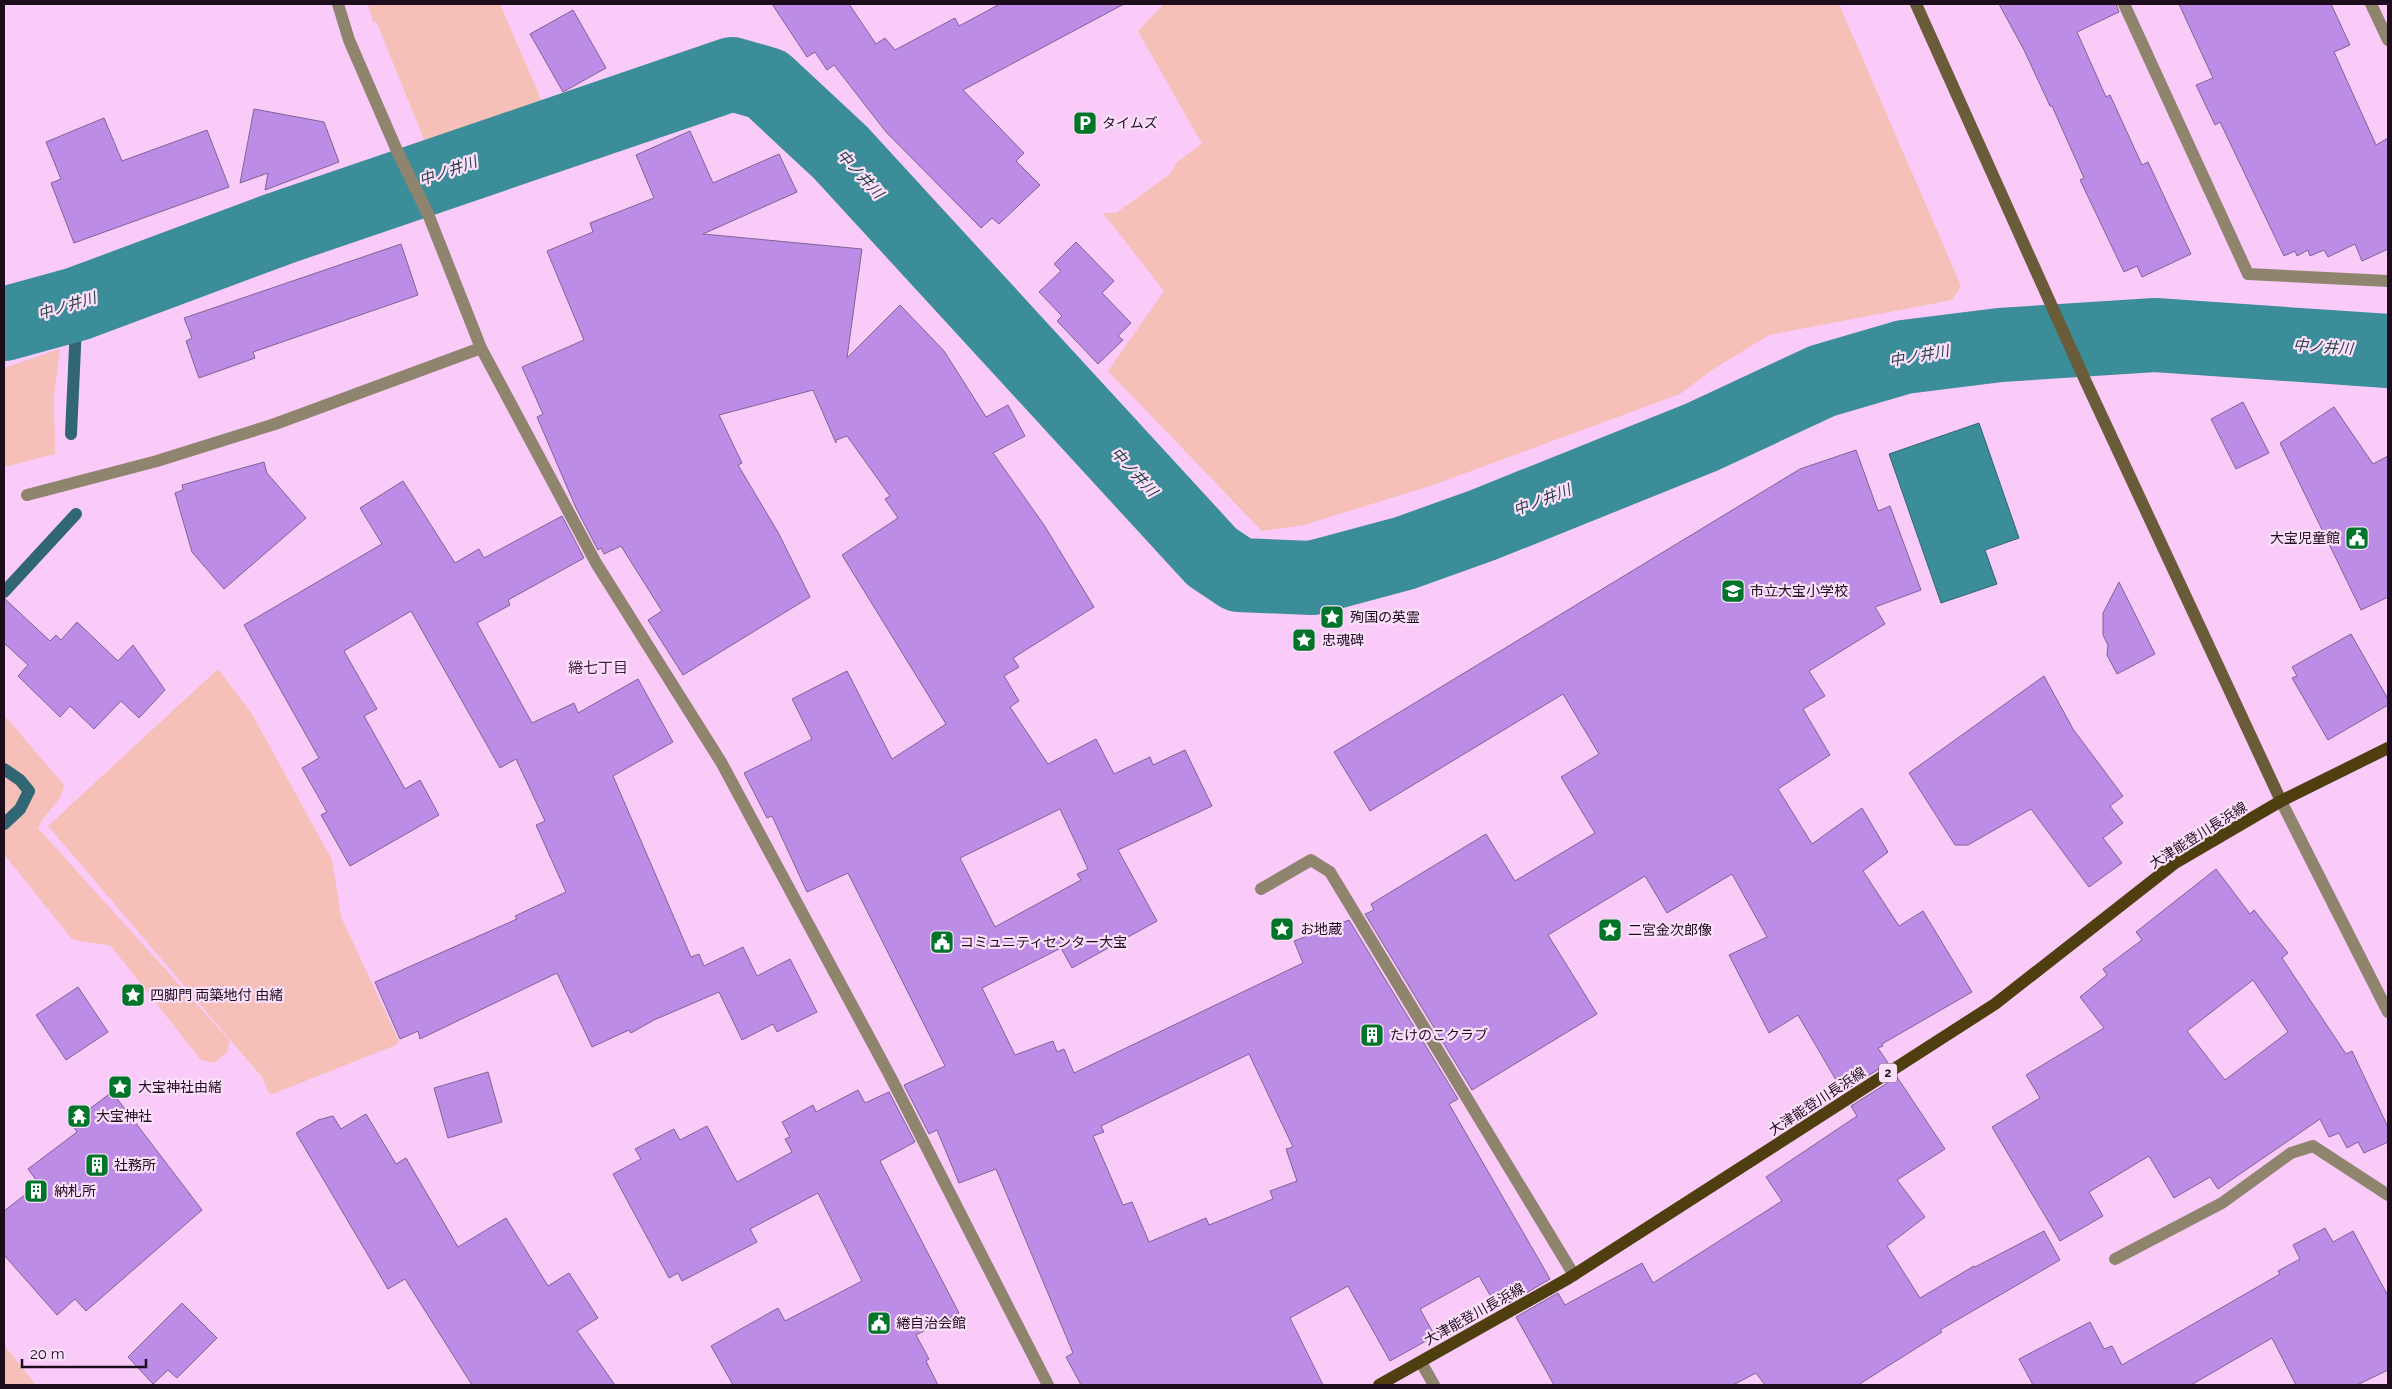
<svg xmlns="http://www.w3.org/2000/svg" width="2392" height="1389" font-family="Raleway,'Noto Sans JP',sans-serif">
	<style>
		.green { fill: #f6bfb7 }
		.water { fill: #3a8d99; stroke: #316674 }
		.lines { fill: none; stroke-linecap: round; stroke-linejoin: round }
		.stream { stroke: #316674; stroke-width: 12 }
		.river { stroke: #3a8d99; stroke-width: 74 }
		.building { fill: #bc8ce7; stroke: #7d6495; fill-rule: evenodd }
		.street { stroke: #8f856e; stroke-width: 12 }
		.secondary { stroke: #6a5b39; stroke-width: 12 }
		.primary { stroke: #4f3e0f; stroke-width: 12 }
		.labels { text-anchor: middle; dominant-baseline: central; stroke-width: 4.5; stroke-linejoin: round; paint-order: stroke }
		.shield { fill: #fce0fb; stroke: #5f4c5f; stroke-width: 1 }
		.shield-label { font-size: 12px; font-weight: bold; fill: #1c0c1c }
		.poi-label { font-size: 14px; fill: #1c0c1c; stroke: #fce0fb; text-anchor: start }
		.street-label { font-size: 14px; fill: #1c0c1c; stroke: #fce0fb }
		.water-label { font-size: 15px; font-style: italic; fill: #284347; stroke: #fce0fb }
		.neighbourhood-label { font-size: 15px; fill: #431e43; stroke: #fce0fb }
	</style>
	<rect width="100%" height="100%" fill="#facbf8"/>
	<path class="green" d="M 368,4 L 500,4 L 547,113 L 429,152 L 377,23 L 373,22 Z
		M 1164,4 L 1839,4 L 1961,286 L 1952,300 L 1769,335 L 1712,370 L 1680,394 L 1433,485 L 1304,525 L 1262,531 L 1108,371 L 1164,291 L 1103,213 L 1116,213 L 1169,175 L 1177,162 L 1202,144 L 1138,31 Z
		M 60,349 L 54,395 L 55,454 L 4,467 L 4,368 Z
		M 218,669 L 252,714 L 332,860 L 341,917 L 399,1041 L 396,1045 L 270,1095 L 262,1077 L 48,826 Z
		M 4,715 L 64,785 C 62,803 45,811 38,828 L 230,1041 L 227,1052 L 214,1063 L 201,1060 L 111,946 C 98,942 84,944 71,938 L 4,854 Z
		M 4,1345 L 36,1385 L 4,1385 Z"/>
	<path class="water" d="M 1979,423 L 2019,538 L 1985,550 L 1997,584 L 1941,603 L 1889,454 Z"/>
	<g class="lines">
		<path class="stream" d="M 71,434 L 77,304
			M 4,592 L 76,514
			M 4,769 L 20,780 L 29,791 L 20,809 L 4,824"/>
		<path class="river" d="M 4,324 L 77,304 L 281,228 L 732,74 L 767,84 L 840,152 L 1212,557 L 1239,575 L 1312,578 L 1405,553 L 1483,525 L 1702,437 L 1822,381 L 1904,357 L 2000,345 L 2155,335 L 2388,351"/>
	</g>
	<path class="building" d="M 772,4 L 849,4 L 876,44 L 885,38 L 895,50 L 955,18 L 959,26 L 1000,4 L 1124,4 L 963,90 L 1024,153 L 1016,161 L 1040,185 L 999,224 L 992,218 L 981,228 L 886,132 L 834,65 L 827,70 L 815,52 L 807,57 Z
		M 1999,4 L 2116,4 L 2119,12 L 2077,32 L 2106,97 L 2110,95 L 2142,165 L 2148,162 L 2191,254 L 2142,277 L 2137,266 L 2124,272 L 2080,180 L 2084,178 L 2052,106 L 2050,106 L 2024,50 Z
		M 2179,4 L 2331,4 L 2350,45 L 2334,52 L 2376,145 L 2388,138 L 2388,249 L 2362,261 L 2355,244 L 2328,257 L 2324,250 L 2310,256 L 2308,250 L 2297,256 L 2295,251 L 2284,256 L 2220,122 L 2215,125 L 2196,85 L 2213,78 Z
		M 573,10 L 606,68 L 563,92 L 530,34 Z
		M 254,109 L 324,122 L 339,162 L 265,190 L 268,173 L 240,183 Z
		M 104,118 L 122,161 L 207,130 L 229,187 L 74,243 L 51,183 L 61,179 L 46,142 Z
		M 690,131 L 713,183 L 779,154 L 797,192 L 703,234 L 862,249 L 847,358 L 900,305 L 944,351 L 986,417 L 1008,405 L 1025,436 L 993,453 L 1044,525 L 1094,607 L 1013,658 L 1019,667 L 1004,676 L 1019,701 L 1010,707 L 1048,764 L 1096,739 L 1114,774 L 1150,757 L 1153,765 L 1185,750 L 1212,806 L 1118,850 L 1157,921 L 1072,968 L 1061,948 L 982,988 L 1015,1055 L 1053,1041 L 1057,1052 L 1064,1049 L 1074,1073 L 1303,963 L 1294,941 L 1349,920 L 1458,1099 L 1449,1104 L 1550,1279 L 1509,1303 L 1505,1296 L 1494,1302 L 1479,1276 L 1420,1309 L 1435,1336 L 1390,1361 L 1348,1286 L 1290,1318 L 1323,1385 L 1081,1385 L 1066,1357 L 1073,1353 L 996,1169 L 959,1183 L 937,1130 L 929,1134 L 904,1085 L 945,1066 L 848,873 L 807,892 L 772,816 L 767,818 L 744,773 L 812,739 L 792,699 L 847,671 L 892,759 L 946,724 L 842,555 L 898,518 L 885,499 L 890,496 L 847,436 L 836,440 L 836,443 L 813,390 L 719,415 L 742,463 L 738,465 L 779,534 L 810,597 L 683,675 L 648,620 L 662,611 L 621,546 L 604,554 L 601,548 L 598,550 L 576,508 L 537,417 L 543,414 L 522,367 L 584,340 L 547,251 L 593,232 L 590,223 L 654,198 L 636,155 ZM 1060,809 L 1088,869 L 1077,874 L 1081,880 L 995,927 L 960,858 ZM 1249,1054 L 1293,1147 L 1286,1149 L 1297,1181 L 1270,1191 L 1273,1199 L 1209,1225 L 1206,1218 L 1149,1242 L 1132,1202 L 1123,1205 L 1093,1136 L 1104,1132 L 1101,1126 Z
		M 1076,242 L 1114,281 L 1102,293 L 1131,323 L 1118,336 L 1123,340 L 1098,364 L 1057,321 L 1062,316 L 1039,292 L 1061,271 L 1054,264 Z
		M 401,244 L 418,295 L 253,352 L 255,358 L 199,378 L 186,341 L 192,338 L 184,318 Z
		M 2243,402 L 2269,453 L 2236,469 L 2211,419 Z
		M 2334,407 L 2373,464 L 2388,456 L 2388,597 L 2361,610 L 2280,443 Z
		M 1856,450 L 1878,511 L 1890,506 L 1921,590 L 1875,607 L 1885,624 L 1809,671 L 1825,696 L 1803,709 L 1830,755 L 1778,789 L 1812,844 L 1862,808 L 1888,852 L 1863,871 L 1899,926 L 1923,911 L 1972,992 L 1882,1044 L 1883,1046 L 1878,1048 L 1888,1063 L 1843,1092 L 1798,1015 L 1769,1033 L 1729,955 L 1767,937 L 1732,874 L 1667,913 L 1645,876 L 1548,935 L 1597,1014 L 1472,1090 L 1365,914 L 1374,910 L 1371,904 L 1486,834 L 1515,881 L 1595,833 L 1561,777 L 1599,754 L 1563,694 L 1370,811 L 1334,752 L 1800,469 Z
		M 264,462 L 267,473 L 306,518 L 224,589 L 192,552 L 175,493 L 183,490 L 182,485 Z
		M 403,481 L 455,563 L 479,549 L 484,558 L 562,516 L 584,558 L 508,600 L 510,605 L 477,623 L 532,723 L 574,703 L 578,713 L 638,679 L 673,742 L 613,776 L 691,957 L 699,954 L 704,966 L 743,947 L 757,976 L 790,959 L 817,1012 L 777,1032 L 773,1024 L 742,1040 L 719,992 L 654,1020 L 631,1033 L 629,1030 L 592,1047 L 557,973 L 420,1039 L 418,1031 L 400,1039 L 375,982 L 517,919 L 515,916 L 566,892 L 536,825 L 545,821 L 516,759 L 500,768 L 411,611 L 344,651 L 377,709 L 364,716 L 405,789 L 420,780 L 439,815 L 350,866 L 321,815 L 327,812 L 302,768 L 319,758 L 244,625 L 382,544 L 360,508 Z
		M 2119,582 L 2155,654 L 2117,674 L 2107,655 L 2108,645 L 2103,635 L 2103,613 Z
		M 4,598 L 50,641 L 56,635 L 61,640 L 77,622 L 118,661 L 133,645 L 165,690 L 139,718 L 121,701 L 94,729 L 70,706 L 60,717 L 18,676 L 28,665 L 4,643 Z
		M 2351,634 L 2388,699 L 2388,705 L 2328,740 L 2292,678 L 2297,676 L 2292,667 Z
		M 2044,676 L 2073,729 L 2123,796 L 2110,806 L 2123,823 L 2103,838 L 2122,863 L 2089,887 L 2031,809 L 1968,845 L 1955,845 L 1909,773 Z
		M 2216,869 L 2250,914 L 2254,910 L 2288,953 L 2282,958 L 2346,1054 L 2352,1051 L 2388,1127 L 2388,1142 L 2364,1153 L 2358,1142 L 2347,1148 L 2339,1133 L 2329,1137 L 2320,1119 L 2218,1189 L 2210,1177 L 2174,1198 L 2149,1156 L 2089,1192 L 2103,1216 L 2060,1241 L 1992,1127 L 2040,1098 L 2026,1075 L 2104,1028 L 2080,997 L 2107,975 L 2103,969 L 2142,940 L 2136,932 ZM 2253,980 L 2288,1032 L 2225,1080 L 2187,1031 Z
		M 78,987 L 108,1032 L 66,1060 L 36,1015 Z
		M 488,1072 L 502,1122 L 448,1138 L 434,1088 Z
		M 1897,1077 L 1945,1149 L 1897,1180 L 1925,1217 L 1887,1246 L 1920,1298 L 1974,1266 L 1975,1267 L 2044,1231 L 2060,1260 L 1940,1330 L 1942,1332 L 1858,1385 L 1765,1385 L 1756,1373 L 1733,1385 L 1554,1385 L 1516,1317 L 1558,1293 L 1565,1305 L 1642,1263 L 1653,1283 L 1782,1201 L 1766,1177 L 1857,1116 L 1851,1106 Z
		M 858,1090 L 865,1103 L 889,1092 L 915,1142 L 880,1161 L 959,1313 L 916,1335 L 929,1359 L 926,1361 L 938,1385 L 733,1385 L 711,1346 L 778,1308 L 785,1321 L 862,1281 L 818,1193 L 750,1229 L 757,1242 L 682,1281 L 678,1273 L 669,1278 L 613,1174 L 641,1159 L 635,1149 L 674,1129 L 680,1140 L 707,1126 L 737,1182 L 792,1152 L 785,1139 L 790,1137 L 782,1122 L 813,1105 L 816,1112 Z
		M 112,1092 L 202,1210 L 86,1311 L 75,1299 L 57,1315 L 4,1255 L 4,1211 L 39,1184 L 28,1169 L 77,1132 L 71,1123 Z
		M 366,1114 L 396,1164 L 406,1158 L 458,1247 L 506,1218 L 548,1286 L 569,1273 L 598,1318 L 577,1331 L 615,1385 L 472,1385 L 405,1279 L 388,1289 L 296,1133 L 318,1120 L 333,1116 L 341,1129 Z
		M 2325,1228 L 2333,1242 L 2353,1231 L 2388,1296 L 2388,1370 L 2357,1385 L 2296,1385 L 2272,1338 L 2191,1385 L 2033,1385 L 2019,1359 L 2090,1322 L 2104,1349 L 2112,1346 L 2122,1365 L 2280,1274 L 2278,1271 L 2300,1259 L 2293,1245 Z
		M 182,1303 L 217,1338 L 177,1378 L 168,1370 L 153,1384 L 128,1357 Z"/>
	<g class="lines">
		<path class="street" d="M 338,4 L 349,40 L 398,153 L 428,214 L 481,348 L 596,563 L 721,762 L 889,1074 L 1048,1385
			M 2124,4 L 2248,274 L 2388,281
			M 2371,4 L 2388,40
			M 27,495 L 157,461 L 275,424 L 481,348
			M 2281,801 L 2388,1012
			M 1261,889 L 1311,860 L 1330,872 L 1574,1275
			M 2115,1259 L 2222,1203 L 2291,1153 L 2313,1146 L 2388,1195
			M 1421,1362 L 1434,1385"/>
		<path class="secondary" d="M 1916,4 L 2085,380 L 2281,801"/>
		<path class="primary" d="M 1379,1385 L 1569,1278 L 1995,1004 L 2175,863 L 2281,801 L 2388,748"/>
	</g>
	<defs>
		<g id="parking-square" transform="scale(1.25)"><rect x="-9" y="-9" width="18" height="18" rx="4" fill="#00752a" stroke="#fce0fb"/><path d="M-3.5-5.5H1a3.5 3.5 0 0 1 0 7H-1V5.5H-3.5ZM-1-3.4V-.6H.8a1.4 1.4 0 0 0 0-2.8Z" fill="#fff"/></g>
		<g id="civic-square" transform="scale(1.25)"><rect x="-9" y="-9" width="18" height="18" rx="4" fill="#00752a" stroke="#fce0fb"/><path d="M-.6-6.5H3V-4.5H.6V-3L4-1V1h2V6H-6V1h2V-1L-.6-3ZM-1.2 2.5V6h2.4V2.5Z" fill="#fff"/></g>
		<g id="school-square" transform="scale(1.25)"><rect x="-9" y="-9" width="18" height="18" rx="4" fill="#00752a" stroke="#fce0fb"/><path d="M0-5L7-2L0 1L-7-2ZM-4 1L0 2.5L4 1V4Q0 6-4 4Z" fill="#fff"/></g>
		<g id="sight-square" transform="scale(1.25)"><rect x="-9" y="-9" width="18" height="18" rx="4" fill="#00752a" stroke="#fce0fb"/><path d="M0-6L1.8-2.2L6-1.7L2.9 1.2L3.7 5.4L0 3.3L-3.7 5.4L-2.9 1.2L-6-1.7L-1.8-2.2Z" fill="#fff"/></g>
		<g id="building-square" transform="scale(1.25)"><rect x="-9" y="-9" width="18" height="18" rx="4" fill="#00752a" stroke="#fce0fb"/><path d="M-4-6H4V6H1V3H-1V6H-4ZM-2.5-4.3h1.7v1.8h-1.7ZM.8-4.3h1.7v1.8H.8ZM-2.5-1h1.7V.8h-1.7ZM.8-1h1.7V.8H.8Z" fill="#fff"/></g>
		<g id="temple-square" transform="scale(1.25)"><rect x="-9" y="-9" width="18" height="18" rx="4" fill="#00752a" stroke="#fce0fb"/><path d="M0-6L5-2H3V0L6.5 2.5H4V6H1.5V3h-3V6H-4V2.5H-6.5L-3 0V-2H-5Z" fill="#fff"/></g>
	</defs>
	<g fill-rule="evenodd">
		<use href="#parking-square" x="1085" y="123"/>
		<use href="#civic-square" x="2357" y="538"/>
		<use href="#school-square" x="1733" y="591"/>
		<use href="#sight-square" x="1332" y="617"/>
		<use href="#sight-square" x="1304" y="640"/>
		<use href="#sight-square" x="1282" y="929"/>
		<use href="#sight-square" x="1610" y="930"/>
		<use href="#civic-square" x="942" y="942"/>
		<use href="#sight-square" x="133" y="995"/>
		<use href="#building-square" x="1372" y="1035"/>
		<use href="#sight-square" x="120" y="1087"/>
		<use href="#temple-square" x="79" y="1116"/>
		<use href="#building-square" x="97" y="1165"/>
		<use href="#building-square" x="36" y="1191"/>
		<use href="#civic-square" x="879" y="1323"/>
	</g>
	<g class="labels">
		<rect class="shield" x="1879" y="1063.5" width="18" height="19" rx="4"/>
		<g class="shield-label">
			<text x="1888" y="1073">2</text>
		</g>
		<g class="poi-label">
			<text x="1102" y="123">タイムズ</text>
			<text x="2340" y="538" text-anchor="end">大宝児童館</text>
			<text x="1750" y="591">市立大宝小学校</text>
			<text x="1350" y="617">殉国の英霊</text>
			<text x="1322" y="640">忠魂碑</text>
			<text x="1300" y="929">お地蔵</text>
			<text x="1628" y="930">二宮金次郎像</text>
			<text x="960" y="942">コミュニティセンター大宝</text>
			<text x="150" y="995">四脚門 両築地付 由緒</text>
			<text x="1390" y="1035">たけのこクラブ</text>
			<text x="138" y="1087">大宝神社由緒</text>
			<text x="96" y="1116">大宝神社</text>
			<text x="114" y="1165">社務所</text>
			<text x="54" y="1191">納札所</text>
			<text x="896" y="1323">綣自治会館</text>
		</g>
		<g class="street-label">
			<text transform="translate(2198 835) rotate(-32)">大津能登川長浜線</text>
			<text transform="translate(1817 1101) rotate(-33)">大津能登川長浜線</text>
			<text transform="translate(1474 1314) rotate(-29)">大津能登川長浜線</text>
		</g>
		<g class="water-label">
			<text transform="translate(448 171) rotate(-19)">中ノ井川</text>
			<text transform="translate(860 174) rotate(47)">中ノ井川</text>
			<text transform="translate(67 306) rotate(-17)">中ノ井川</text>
			<text transform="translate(2323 347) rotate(4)">中ノ井川</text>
			<text transform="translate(1919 356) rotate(-10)">中ノ井川</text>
			<text transform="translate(1134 472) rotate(47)">中ノ井川</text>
			<text transform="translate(1542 500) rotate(-21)">中ノ井川</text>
		</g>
		<g class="neighbourhood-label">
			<text x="598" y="668">綣七丁目</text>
		</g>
	</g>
	<rect width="2392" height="1389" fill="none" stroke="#1c0c1c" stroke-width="10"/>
	<path d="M22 1359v8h124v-8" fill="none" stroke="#1c0c1c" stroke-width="2.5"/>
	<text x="30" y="1359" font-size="15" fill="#1c0c1c" stroke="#fce0fb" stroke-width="4" paint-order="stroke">20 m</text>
</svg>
